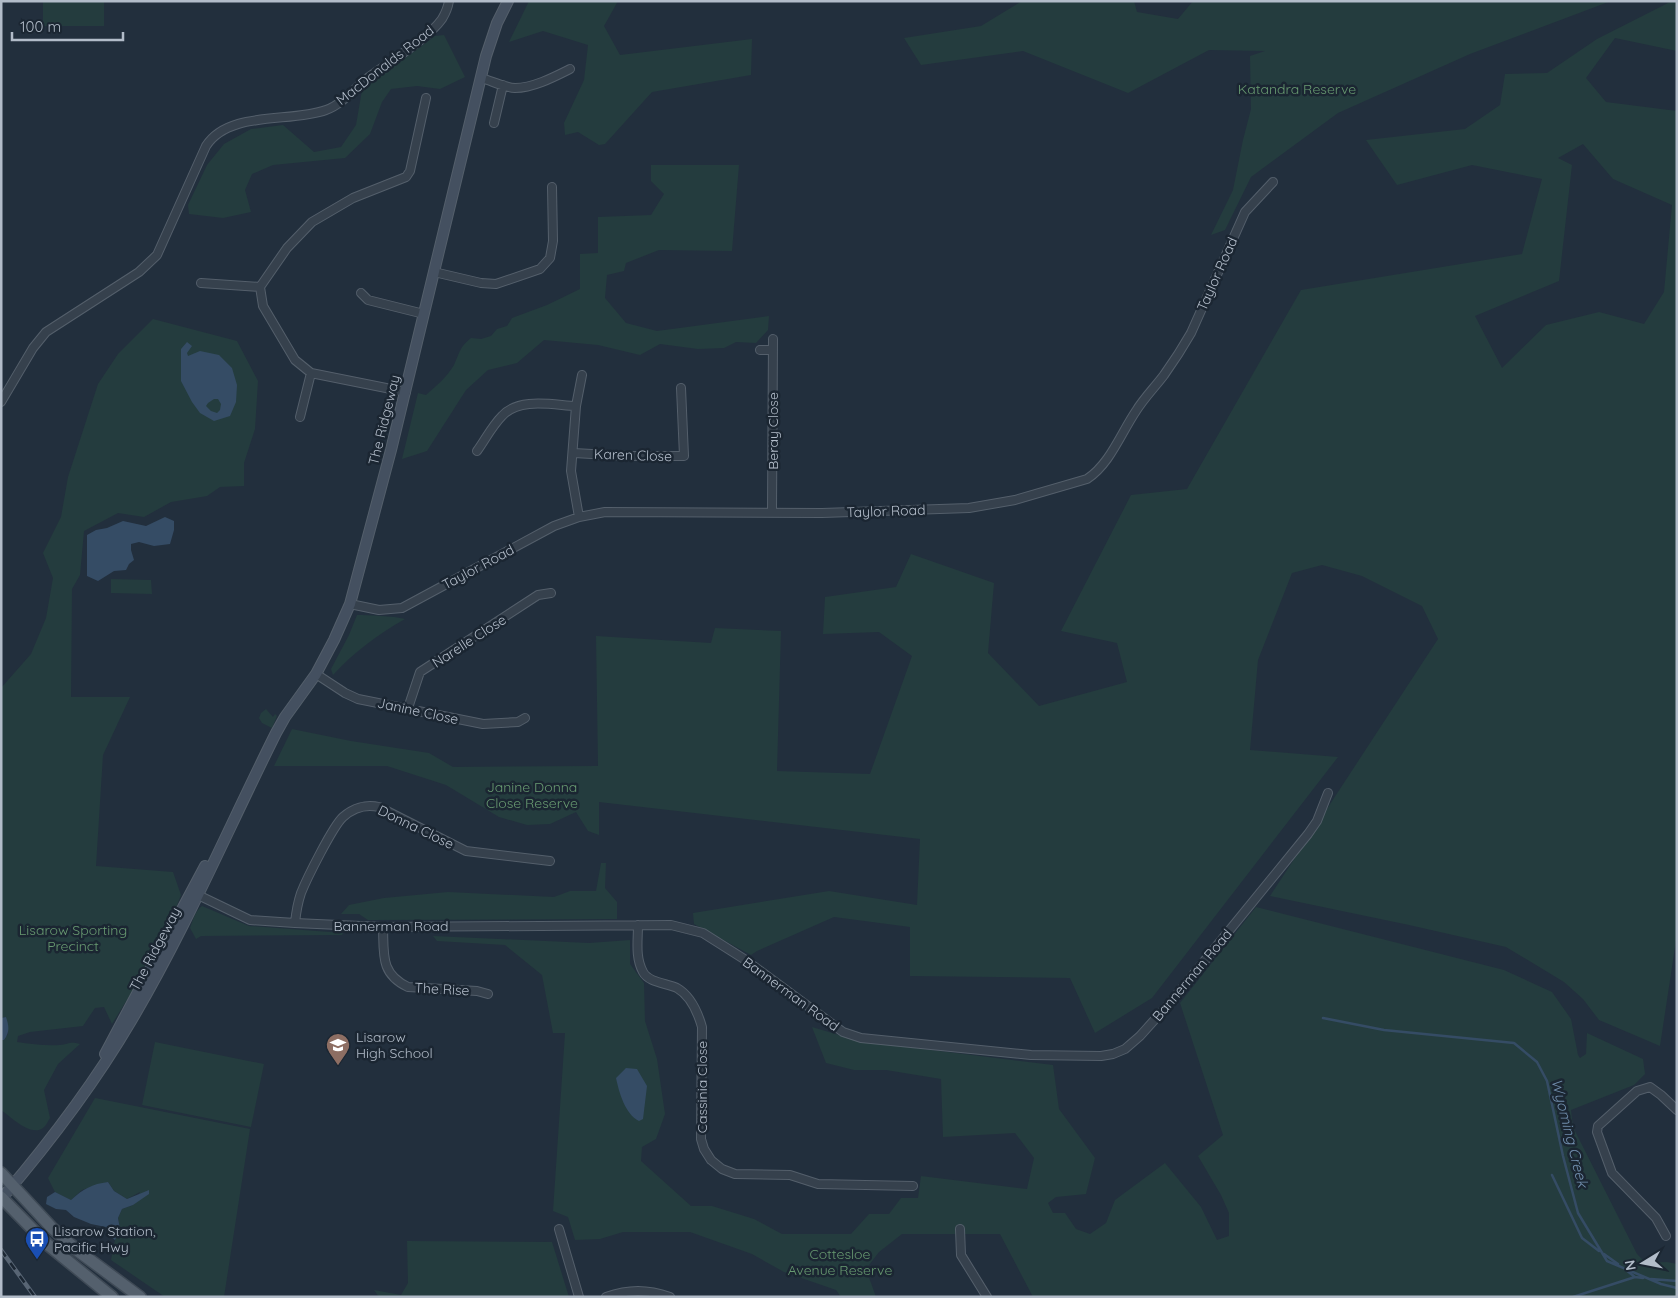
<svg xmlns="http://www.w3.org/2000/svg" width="1678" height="1298" font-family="Quicksand,sans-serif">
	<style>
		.green { fill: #243c3e; fill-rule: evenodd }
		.water { fill: #354c65; fill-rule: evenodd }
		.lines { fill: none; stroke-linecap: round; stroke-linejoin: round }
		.stream { stroke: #354c65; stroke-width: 2.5 }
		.street-casing { stroke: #545f6b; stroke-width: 10 }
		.secondary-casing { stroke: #545f6b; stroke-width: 12 }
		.primary-casing { stroke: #3f4a56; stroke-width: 14 }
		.street { stroke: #36414d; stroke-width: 8 }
		.secondary { stroke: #445060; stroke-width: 10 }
		.primary { stroke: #54606d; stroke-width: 11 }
		.rail-casing { stroke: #586574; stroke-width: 4.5 }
		.rail { stroke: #1b2632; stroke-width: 2.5; stroke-dasharray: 8; stroke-linecap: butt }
		.labels { text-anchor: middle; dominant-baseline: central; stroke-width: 5; stroke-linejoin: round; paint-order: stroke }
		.street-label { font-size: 14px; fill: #b2bcc9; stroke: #1b2632 }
		.park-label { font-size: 14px; fill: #689a71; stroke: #1b2632 }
		.poi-label { font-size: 14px; fill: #b2bcc9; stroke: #1b2632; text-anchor: start }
		.water-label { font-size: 15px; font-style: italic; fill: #718ead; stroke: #1b2632 }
	</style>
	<rect width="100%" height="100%" fill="#222f3d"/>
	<path class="green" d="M 43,1 L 104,1 L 104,26 L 43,26 Z
		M 529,1 L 618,1 L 604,26 L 620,55 L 752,39 L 751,75 L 652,92 L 605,144 L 599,145 L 578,132 L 565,135 L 564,123 L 584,80 L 588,45 L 543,31 L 509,42 Z
		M 1022,1 L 1134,1 L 1137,12 L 1178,19 L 1193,1 L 1611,1 L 1470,54 L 1338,113 L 1251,177 L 1225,230 L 1211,235 L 1233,190 L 1243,140 L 1251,109 L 1250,56 L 1265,51 L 1209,50 L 1128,93 L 1023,51 L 921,65 L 904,38 L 981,26 Z
		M 1672,1 L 1677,1 L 1677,51 L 1615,38 L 1586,78 L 1606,102 L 1677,111 L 1677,934 L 1660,1046 L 1599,1020 L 1583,999 L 1564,982 L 1506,947 L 1409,925 L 1270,896 L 1438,639 L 1422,606 L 1362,576 L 1322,565 L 1292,573 L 1258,660 L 1250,750 L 1338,757 L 1152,998 L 1095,1033 L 1070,978 L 910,976 L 910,927 L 834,917 L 757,951 L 751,955 L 694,924 L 693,913 L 829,891 L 917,905 L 920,839 L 599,802 L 599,835 L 588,831 L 576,812 L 550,824 L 527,825 L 499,817 L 446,785 L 387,766 L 274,766 L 292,729 L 351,741 L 429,753 L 453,767 L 598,766 L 596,636 L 711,643 L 715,628 L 781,631 L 777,771 L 870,774 L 912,656 L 879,632 L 823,634 L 825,597 L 896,587 L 911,554 L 994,583 L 988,653 L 1039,706 L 1127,682 L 1117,643 L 1061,631 L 1131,495 L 1187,489 L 1301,290 L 1522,254 L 1542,179 L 1472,165 L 1397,185 L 1366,140 L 1465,129 L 1500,105 L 1505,74 L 1547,73 L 1597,39 ZM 1583,144 L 1613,179 L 1672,205 L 1664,292 L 1644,324 L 1599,312 L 1546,325 L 1502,368 L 1475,316 L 1559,281 L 1572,165 L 1558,158 Z
		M 444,35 L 465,77 L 440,89 L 417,86 L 391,89 L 382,102 L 370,134 L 345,158 L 273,165 L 252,174 L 245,190 L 251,212 L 223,218 L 189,214 L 188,205 L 207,165 L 224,144 L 251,129 L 283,125 L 314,152 L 341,147 L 356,125 L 362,90 L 435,36 Z
		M 651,165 L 739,165 L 732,251 L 659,250 L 626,263 L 624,271 L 607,275 L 605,298 L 626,323 L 657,331 L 769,316 L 768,330 L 756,343 L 736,342 L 724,348 L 698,349 L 660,344 L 640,355 L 598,345 L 544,340 L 517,363 L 488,370 L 466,390 L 427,451 L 402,459 L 418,393 L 426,395 C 436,386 447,377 454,365 C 460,352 459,348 471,338 L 481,339 L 491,336 L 497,329 L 507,326 L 512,318 L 547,305 L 580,289 L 580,254 L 598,253 L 598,217 L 651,215 L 664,194 L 651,181 Z
		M 153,319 L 237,341 L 258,381 L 255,429 L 244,463 L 244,486 L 220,487 L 207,496 L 171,502 L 144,517 L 118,513 L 84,531 L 80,575 L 72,589 L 71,697 L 130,697 L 103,755 L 96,866 L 173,872 L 181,895 L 175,910 L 130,995 L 112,1024 L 104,1007 L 95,1008 L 83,1026 L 30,1032 L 18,1036 L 17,1042 C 31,1044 46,1046 60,1045 C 69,1044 70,1041 80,1044 L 58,1064 L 44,1090 L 50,1118 C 48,1121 46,1126 43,1128 C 31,1137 11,1117 1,1110 L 1,1040 L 4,1040 L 8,1034 L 6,1017 L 1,1018 L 1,688 L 31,654 L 46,618 L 53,578 L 43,553 L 61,517 L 68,477 L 98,384 L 118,354 Z
		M 111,579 L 151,580 L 152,594 L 111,593 Z
		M 357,615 C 369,615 393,616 405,619 C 377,635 354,652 333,675 L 331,669 L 349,635 Z
		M 266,709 L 273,717 L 275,714 L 277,716 L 272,728 L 262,723 L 259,718 L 261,713 Z
		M 601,863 L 606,863 L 605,888 L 617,902 L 617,919 L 368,920 L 359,914 L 341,914 L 349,905 L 384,898 L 448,892 L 554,897 L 570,891 L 596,891 Z
		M 202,906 L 249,926 L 343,933 L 342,935 L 201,936 L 196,939 L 190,928 C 193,920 195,911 202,906 Z
		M 1256,907 L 1504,970 L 1552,992 L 1571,1019 L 1578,1055 L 1580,1058 L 1586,1054 L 1587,1033 L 1643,1059 L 1645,1074 L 1634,1085 L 1571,1110 L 1573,1127 L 1637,1254 L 1646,1263 L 1667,1262 L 1677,1264 L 1677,1297 L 1033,1297 L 1000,1234 L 902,1234 L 879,1252 L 866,1269 L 876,1297 L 841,1297 L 836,1290 L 784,1272 L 752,1254 L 690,1232 L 623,1232 L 600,1239 L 575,1240 L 568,1217 L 553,1211 L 565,1033 L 553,1033 L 542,975 L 505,945 L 437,941 L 433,936 L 589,943 L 630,940 L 630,964 L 644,983 L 645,1021 L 657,1059 L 665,1114 L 656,1139 L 642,1147 L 641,1161 L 691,1206 L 712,1206 L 754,1219 L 782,1234 L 851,1234 L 869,1214 L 889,1214 L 901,1198 L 918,1198 L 921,1176 L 1027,1189 L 1034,1158 L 1015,1133 L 943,1137 L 941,1079 L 886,1070 L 854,1070 L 826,1063 L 812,1027 L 859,1041 L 1053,1065 L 1059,1109 L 1095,1158 L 1086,1194 L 1056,1197 L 1048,1203 L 1053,1213 L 1065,1213 L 1076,1229 L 1090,1234 L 1106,1223 L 1115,1200 L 1165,1163 L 1201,1207 L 1217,1240 L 1229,1236 L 1229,1213 L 1221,1195 L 1198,1156 L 1223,1135 L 1180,1003 Z
		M 155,1042 L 264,1064 L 251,1127 L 142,1105 Z
		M 95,1098 L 250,1129 L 224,1297 L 165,1297 L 111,1260 L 115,1240 L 120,1229 L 118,1218 L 122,1209 L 133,1205 L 140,1192 L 127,1199 L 114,1191 L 108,1182 L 82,1190 L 71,1200 L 55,1192 L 48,1178 Z
		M 407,1241 L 552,1242 L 569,1297 L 379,1297 L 374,1290 L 401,1295 L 408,1283 Z"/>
	<path class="water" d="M 187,342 L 192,346 L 187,353 L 188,356 L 200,351 L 219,355 L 232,368 L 237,385 L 236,402 L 230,416 L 214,421 L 200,413 L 192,402 L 181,381 L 181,349 ZM 214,399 L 218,399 L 221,404 L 220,410 L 217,413 L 211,411 L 206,406 L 208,403 Z
		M 165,517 L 174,521 L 174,530 L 170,544 L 154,546 L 139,542 L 131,544 L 131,550 L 134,560 L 129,564 L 126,570 L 114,571 L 98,581 L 87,576 L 87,535 L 96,530 L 107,528 L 123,521 L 146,526 Z
		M 6,1017 C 9,1026 10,1032 4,1040 L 1,1040 L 1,1018 Z
		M 626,1068 L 637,1069 L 647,1086 L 643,1119 L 639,1121 C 625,1114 619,1092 616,1078 Z
		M 108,1182 L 114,1191 L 127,1199 L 149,1190 L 149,1194 L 133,1205 L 122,1209 L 118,1218 L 120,1229 L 115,1240 L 109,1235 L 106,1227 L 91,1224 L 74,1217 L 66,1210 L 56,1209 L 46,1204 L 47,1197 L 55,1192 L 71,1200 C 83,1189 92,1184 108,1182 Z"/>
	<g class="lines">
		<path class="stream" d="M 1323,1018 L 1384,1030 L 1514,1043 L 1537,1062 L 1547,1081 L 1563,1156 L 1578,1213 L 1607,1261 L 1661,1284 L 1677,1288
			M 1552,1175 L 1582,1238 L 1599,1251
			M 1604,1254 L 1618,1264
			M 1626,1270 L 1635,1277
			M 1651,1279 L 1677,1281
			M 1573,1297 L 1635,1277 L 1643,1278"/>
		<g class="street-casing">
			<path id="street" d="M 481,78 C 492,81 503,87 515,88 C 533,88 554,77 570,69
				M 494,123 L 503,85
				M 434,272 L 481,283 L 496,284 L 540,269 L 550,258 L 553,241 L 552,187
				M 201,283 L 260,287
				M 361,293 L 368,300 L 424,314
				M 760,350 L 773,350
				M 406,392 L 311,373 L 295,360 L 263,306 L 260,287 L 287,248 L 312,222 L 353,198 L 406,177 L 410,171 L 426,98
				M 1,402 L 33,348 L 46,332 L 139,272 L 157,255 L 206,146 C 229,110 291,123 326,110 C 341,105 353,90 365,80 C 386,64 428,39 442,19 C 445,14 448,7 449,1
				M 300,417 L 311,373
				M 477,451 C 485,440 492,426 502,416 C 519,397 553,405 576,406
				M 574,453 L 627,456 L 684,456 L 681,388
				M 772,512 L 773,339
				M 579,517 L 571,471 L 576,406 L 582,375
				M 350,604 L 379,610 L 402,608 L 554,526 L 579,517 L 605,512 L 822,513 L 969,508 L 1015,500 L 1087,479 C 1110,464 1121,433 1136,411 C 1144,398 1155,387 1164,375 C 1174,361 1183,347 1191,333 L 1245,212 L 1273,182
				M 316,674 L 345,693 L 358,699 L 483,724 L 518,722 L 525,718
				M 408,708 L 420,672 L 538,595 L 551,593
				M 193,897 L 198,895 L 250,920 L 295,923 L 383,927 L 671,925 L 703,933 L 744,959 L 843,1032 L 861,1038 L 1031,1055 L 1101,1056 L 1113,1054 L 1125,1049 L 1140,1036 L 1175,997 L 1308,834 L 1317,821 L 1328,793
				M 295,923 C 296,913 298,902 301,893 C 307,878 333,826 343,817 C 353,808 366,804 379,807 L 466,851 L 550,861
				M 638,925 C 638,941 635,957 643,972 C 649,983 667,983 677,988 C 691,996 698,1013 702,1027 L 701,1139 L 704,1149 L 711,1160 L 722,1169 L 735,1174 L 790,1175 L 818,1184 L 913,1186
				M 383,927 C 384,954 380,974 408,987 L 477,991 L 488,994
				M 559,1229 L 579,1297
				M 960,1229 L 961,1255 L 987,1297
				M 1666,1236 L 1656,1218 L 1612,1173 L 1597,1132 L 1598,1126 L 1637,1091 L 1650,1087 L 1661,1095 L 1677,1110
				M 606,1297 C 629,1289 647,1289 670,1297"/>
		</g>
		<g class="secondary-casing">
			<path id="secondary" d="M 105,1054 L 205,866
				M 2,1198 C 49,1143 94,1084 131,1021 C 186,928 228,829 276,733 L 285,717 L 316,674 L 334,640 L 350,604 L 391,450 L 486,56 L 497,23 L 508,1"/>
		</g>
		<g class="primary-casing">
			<path id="primary" d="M 1,1173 L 52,1228 L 78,1251 L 140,1297
				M 1,1197 L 47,1244 L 112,1297"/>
		</g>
		<use href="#street" class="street"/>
		<use href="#secondary" class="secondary"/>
		<use href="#primary" class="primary"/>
		<g class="rail-casing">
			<path id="rail" d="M 1,1250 L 35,1297"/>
		</g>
		<use href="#rail" class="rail"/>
	</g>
	<defs>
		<g id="school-pin" transform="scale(1.25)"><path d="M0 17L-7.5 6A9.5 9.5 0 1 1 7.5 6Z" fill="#8d6e63" stroke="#1b2632"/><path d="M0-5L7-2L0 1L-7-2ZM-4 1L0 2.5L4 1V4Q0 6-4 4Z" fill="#fff"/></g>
		<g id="bus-pin" transform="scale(1.25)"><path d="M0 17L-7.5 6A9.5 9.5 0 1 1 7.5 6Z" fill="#1a4fb4" stroke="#1b2632"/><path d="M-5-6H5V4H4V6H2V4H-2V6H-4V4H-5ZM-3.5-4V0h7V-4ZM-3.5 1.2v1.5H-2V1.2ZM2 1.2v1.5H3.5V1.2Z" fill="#fff"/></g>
	</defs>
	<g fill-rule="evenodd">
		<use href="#school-pin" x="338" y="1045"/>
		<use href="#bus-pin" x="37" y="1239"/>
	</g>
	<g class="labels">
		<g class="street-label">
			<text transform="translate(385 65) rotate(-38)">MacDonalds Road</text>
			<text transform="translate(1217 274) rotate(-66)">Taylor Road</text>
			<text transform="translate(384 420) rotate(-76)">The Ridgeway</text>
			<text transform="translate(773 431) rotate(-90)">Beray Close</text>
			<text transform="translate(633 455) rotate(2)">Karen Close</text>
			<text transform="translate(886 511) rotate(-2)">Taylor Road</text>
			<text transform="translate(478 567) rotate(-28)">Taylor Road</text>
			<text transform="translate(469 641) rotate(-33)">Narelle Close</text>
			<text transform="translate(418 711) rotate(12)">Janine Close</text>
			<text transform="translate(416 827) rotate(26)">Donna Close</text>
			<text x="391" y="926">Bannerman Road</text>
			<text transform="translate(155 949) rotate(-62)">The Ridgeway</text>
			<text transform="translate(1192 975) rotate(-50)">Bannerman Road</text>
			<text transform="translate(442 989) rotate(3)">The Rise</text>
			<text transform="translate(791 994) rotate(36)">Bannerman Road</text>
			<text transform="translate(702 1087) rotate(-90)">Cassinia Close</text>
		</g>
		<g class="park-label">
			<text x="1297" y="89">Katandra Reserve</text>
			<text x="532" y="787">Janine Donna<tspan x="532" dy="16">Close Reserve</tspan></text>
			<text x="73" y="930">Lisarow Sporting<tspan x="73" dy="16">Precinct</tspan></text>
			<text x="840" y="1254">Cottesloe<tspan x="840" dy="16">Avenue Reserve</tspan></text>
		</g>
		<g class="poi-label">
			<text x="356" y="1037">Lisarow<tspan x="356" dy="16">High School</tspan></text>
			<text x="54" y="1231">Lisarow Station,<tspan x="54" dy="16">Pacific Hwy</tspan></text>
		</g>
		<g class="water-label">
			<text transform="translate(1570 1133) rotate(76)">Wyoming Creek</text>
		</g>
	</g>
	<rect width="1678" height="1298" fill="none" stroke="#b2bcc9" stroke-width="5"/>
	<g transform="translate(1643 1263) rotate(260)" stroke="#1b2632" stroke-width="4" paint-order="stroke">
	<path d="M0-4L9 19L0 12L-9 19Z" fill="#b2bcc9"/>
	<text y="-8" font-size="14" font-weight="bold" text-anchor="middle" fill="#b2bcc9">N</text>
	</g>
	<path d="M12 32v8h111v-8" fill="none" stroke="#b2bcc9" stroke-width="2.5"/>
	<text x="20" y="32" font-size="15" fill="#b2bcc9" stroke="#1b2632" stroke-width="4" paint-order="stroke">100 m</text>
</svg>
